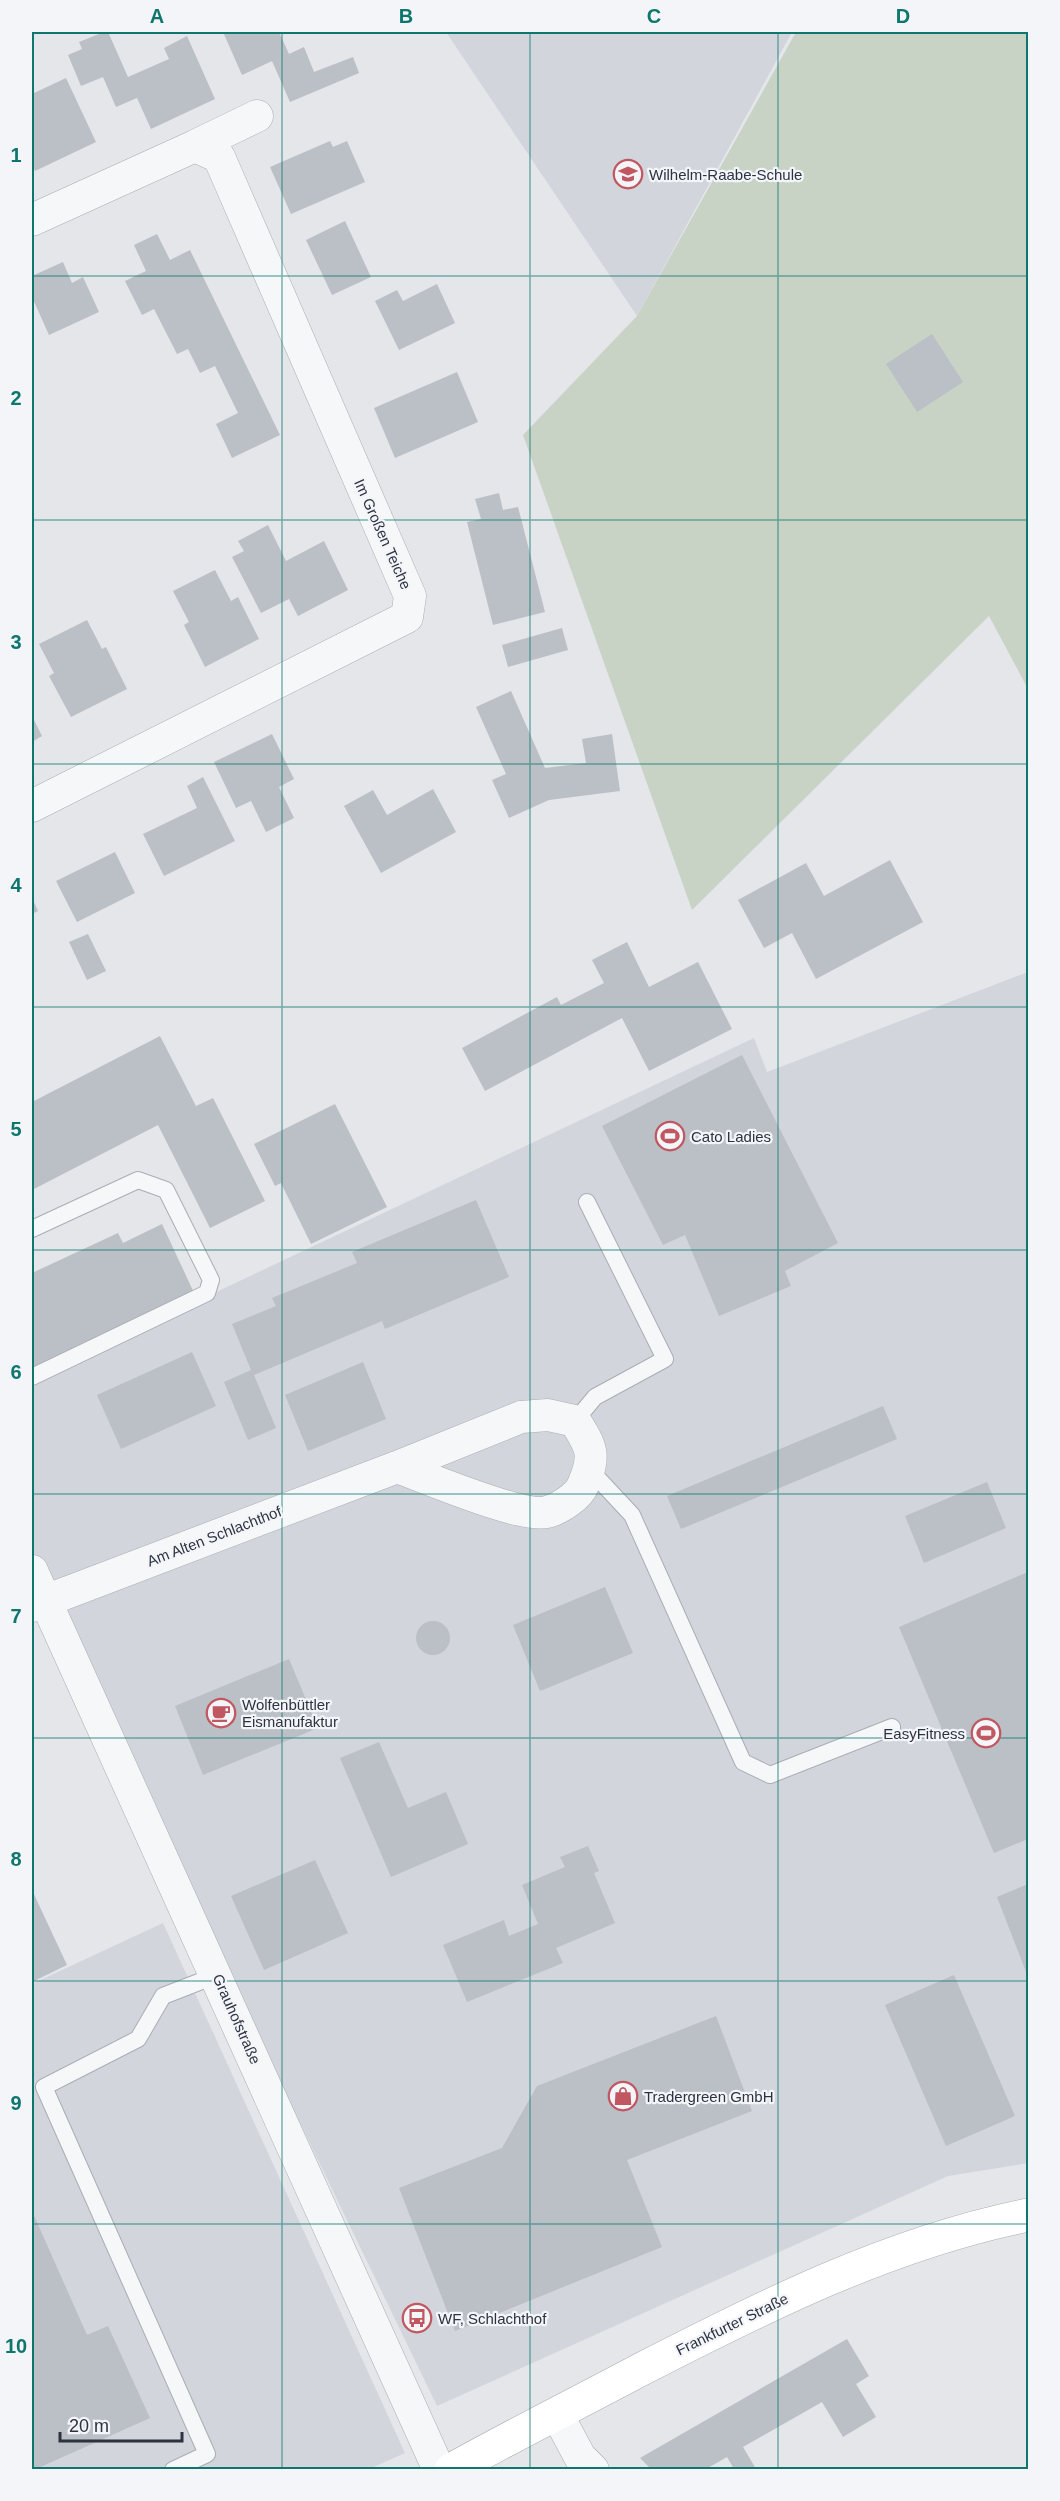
<svg xmlns="http://www.w3.org/2000/svg" width="1060" height="2501" font-family="Helvetica,sans-serif">
	<style>
		.built { fill: #d2d5dc }
		.green { fill: #c8d3c6 }
		.building { fill: #bbbfc6 }
		.lines { fill: none; stroke-linecap: round; stroke-linejoin: round }
		.lane-casing { stroke: #a9adb4; stroke-width: 18 }
		.street-casing { stroke: #a9adb4; stroke-width: 33 }
		.secondary-casing { stroke: #a9adb4; stroke-width: 34 }
		.lane { stroke: #f6f7f9; stroke-width: 16 }
		.street { stroke: #f6f7f9; stroke-width: 32 }
		.secondary { stroke: #fff; stroke-width: 33 }
		.grid { fill: none; stroke: #0f766e; stroke-width: 1.5; stroke-opacity: 0.55 }
		.labels { text-anchor: middle; dominant-baseline: central; stroke-width: 4.5; stroke-linejoin: round; paint-order: stroke }
		.poi-label { font-size: 15px; fill: #2d3341; stroke: #f3f5f8; text-anchor: start }
		.street-label { font-size: 15px; fill: #2d3341; stroke: #f3f5f8 }
		.neatline { fill: none; stroke: #0f766e; stroke-width: 2 }
		.grid-label { font-size: 20px; text-anchor: middle; font-weight: bold; fill: #0f766e }
	</style>
	<rect width="100%" height="100%" fill="#e4e6ea"/>
	<path class="built" d="M 446,32 L 792,32 L 637,316 Z
		M 1028,972 L 1028,2163 L 948,2176 L 437,2406 L 32,1569 L 32,1379 L 754,1038 L 767,1072 Z
		M 163,1923 L 405,2453 L 367,2470 L 32,2469 L 32,1984 Z"/>
	<path class="green" d="M 796,32 L 1028,32 L 1028,689 L 989,616 L 692,910 L 523,435 L 637,316 Z"/>
	<path class="building" d="M 104,32 L 108,32 L 128,77 L 169,59 L 164,48 L 187,36 L 215,99 L 151,129 L 137,98 L 116,107 L 103,77 L 81,86 L 68,55 L 82,49 L 79,42 Z
		M 223,32 L 279,32 L 289,54 L 304,47 L 314,72 L 353,57 L 359,73 L 290,102 L 272,61 L 242,75 Z
		M 66,78 L 96,142 L 35,171 L 32,164 L 32,94 Z
		M 330,141 L 333,147 L 347,141 L 365,182 L 291,214 L 270,167 Z
		M 345,221 L 371,277 L 332,295 L 306,240 Z
		M 157,234 L 170,260 L 190,250 L 280,435 L 232,458 L 216,424 L 238,413 L 215,366 L 200,373 L 188,349 L 177,354 L 154,309 L 142,315 L 125,281 L 146,271 L 134,245 Z
		M 63,262 L 72,283 L 83,277 L 99,312 L 49,335 L 32,297 L 32,276 Z
		M 437,284 L 455,323 L 399,350 L 375,301 L 397,290 L 403,301 Z
		M 932,334 L 963,382 L 917,412 L 886,364 Z
		M 457,372 L 478,422 L 395,458 L 374,408 Z
		M 499,493 L 503,510 L 518,507 L 545,612 L 493,625 L 467,522 L 481,519 L 475,499 Z
		M 268,525 L 286,561 L 324,541 L 348,590 L 298,616 L 289,599 L 261,613 L 232,557 L 244,551 L 238,541 Z
		M 215,570 L 231,601 L 238,597 L 259,639 L 205,667 L 184,625 L 189,622 L 173,591 Z
		M 87,620 L 102,649 L 106,647 L 127,689 L 71,717 L 49,676 L 54,673 L 39,644 Z
		M 562,628 L 568,650 L 508,667 L 502,645 Z
		M 511,691 L 545,768 L 586,763 L 582,739 L 612,734 L 620,791 L 549,800 L 509,818 L 492,780 L 506,774 L 476,707 Z
		M 32,716 L 42,736 L 32,742 Z
		M 272,734 L 294,779 L 279,787 L 294,818 L 266,832 L 251,801 L 236,808 L 214,762 Z
		M 203,777 L 235,841 L 164,876 L 143,834 L 197,808 L 187,786 Z
		M 433,789 L 456,832 L 381,873 L 344,806 L 373,790 L 387,815 Z
		M 115,852 L 135,893 L 77,922 L 56,881 Z
		M 890,860 L 923,922 L 816,979 L 792,933 L 764,948 L 738,900 L 806,863 L 824,896 Z
		M 32,898 L 38,911 L 32,914 Z
		M 88,934 L 106,971 L 87,980 L 69,942 Z
		M 627,942 L 649,987 L 698,962 L 732,1029 L 649,1071 L 622,1018 L 485,1091 L 462,1048 L 557,997 L 561,1005 L 604,983 L 592,960 Z
		M 160,1036 L 196,1106 L 213,1098 L 265,1201 L 210,1228 L 158,1125 L 32,1190 L 32,1102 Z
		M 742,1055 L 838,1243 L 785,1271 L 791,1286 L 719,1316 L 685,1235 L 663,1245 L 602,1126 Z
		M 335,1104 L 387,1207 L 311,1244 L 281,1183 L 275,1186 L 254,1144 Z
		M 476,1200 L 509,1277 L 385,1329 L 382,1321 L 254,1375 L 276,1428 L 248,1440 L 224,1382 L 251,1370 L 232,1324 L 276,1306 L 272,1298 L 357,1263 L 352,1252 Z
		M 162,1224 L 195,1295 L 32,1371 L 32,1273 L 118,1233 L 123,1243 Z
		M 192,1352 L 216,1406 L 121,1449 L 97,1395 Z
		M 363,1362 L 386,1419 L 308,1451 L 285,1395 Z
		M 883,1406 L 897,1439 L 681,1529 L 667,1496 Z
		M 987,1482 L 1006,1528 L 924,1563 L 905,1516 Z
		M 1028,1572 L 1028,1839 L 994,1853 L 899,1627 Z
		M 605,1587 L 633,1653 L 540,1691 L 513,1625 Z
		M416 1638a17 17 0 1 1 34 0a17 17 0 1 1-34 0Z
		M 289,1659 L 318,1728 L 203,1775 L 175,1706 Z
		M 379,1742 L 408,1808 L 446,1792 L 468,1844 L 391,1877 L 340,1758 Z
		M 588,1846 L 599,1871 L 594,1873 L 615,1923 L 556,1948 L 563,1963 L 467,2002 L 443,1945 L 504,1920 L 509,1936 L 538,1924 L 522,1885 L 565,1867 L 560,1857 Z
		M 315,1860 L 348,1933 L 264,1970 L 231,1896 Z
		M 1028,1884 L 1028,1977 L 997,1897 Z
		M 32,1890 L 67,1965 L 32,1982 Z
		M 954,1975 L 1015,2116 L 946,2146 L 885,2005 Z
		M 716,2016 L 752,2111 L 627,2160 L 662,2247 L 455,2331 L 399,2188 L 502,2148 L 537,2086 Z
		M 32,2211 L 87,2335 L 108,2326 L 150,2418 L 36,2469 L 32,2469 Z
		M 847,2339 L 869,2376 L 856,2384 L 876,2417 L 843,2437 L 822,2402 L 743,2447 L 756,2469 L 734,2469 L 727,2457 L 706,2469 L 651,2469 L 640,2458 Z"/>
	<g class="lines">
		<g class="lane-casing">
			<path id="lane" d="M 32,1229 L 138,1180 L 166,1190 L 211,1280 L 207,1293 L 32,1377
				M 575,1421 L 595,1397 L 665,1359 L 587,1202
				M 590,1470 L 632,1515 L 743,1762 L 770,1775 L 892,1727
				M 173,2470 L 207,2454 L 44,2087 L 138,2039 L 163,1996 L 217,1975"/>
		</g>
		<g class="street-casing">
			<path id="street" d="M 195,146 L 257,116
				M 32,220 L 195,146 L 219,157 L 410,596 L 407,617 L 32,806
				M 32,1571 L 439,2470
				M 32,1606 L 397,1467 C 425,1477 523,1519 547,1512 C 559,1509 579,1496 583,1485 C 596,1455 592,1448 575,1421 L 548,1415 L 521,1417 L 397,1467
				M 557,2414 L 580,2457 L 593,2470"/>
		</g>
		<g class="secondary-casing">
			<path id="secondary" d="M 451,2470 C 512,2436 574,2405 636,2372 C 762,2307 889,2243 1028,2215"/>
		</g>
		<use href="#lane" class="lane"/>
		<use href="#street" class="street"/>
		<use href="#secondary" class="secondary"/>
	</g>
	<path class="grid" d="M 282,32 L 282,2470M 530,32 L 530,2470M 778,32 L 778,2470M 32,276 L 1028,276M 32,520 L 1028,520M 32,764 L 1028,764M 32,1007 L 1028,1007M 32,1250 L 1028,1250M 32,1494 L 1028,1494M 32,1738 L 1028,1738M 32,1981 L 1028,1981M 32,2224 L 1028,2224"/>
	<defs>
		<g id="school-ring" transform="scale(1.5)"><circle r="9.5" fill="#f3f5f8" stroke="#c05761" stroke-width="1.5"/><path d="M0-5L7-2L0 1L-7-2ZM-4 1L0 2.5L4 1V4Q0 6-4 4Z" fill="#c05761"/></g>
		<g id="stadium-ring" transform="scale(1.5)"><circle r="9.5" fill="#f3f5f8" stroke="#c05761" stroke-width="1.5"/><path d="M0-5a6.5 5 0 1 0 0 10a6.5 5 0 1 0 0-10ZM-3.5-1.8h7v3.6h-7Z" fill="#c05761"/></g>
		<g id="cafe-ring" transform="scale(1.5)"><circle r="9.5" fill="#f3f5f8" stroke="#c05761" stroke-width="1.5"/><path d="M-5.5-4.5H6V0H3Q3 3.5 0 3.5H-2.5Q-5.5 3.5-5.5 0ZM3-3.2v2h1.7v-2ZM-6 4.5H4V6H-6Z" fill="#c05761"/></g>
		<g id="shop-ring" transform="scale(1.5)"><circle r="9.5" fill="#f3f5f8" stroke="#c05761" stroke-width="1.5"/><path d="M-5-2.5h2.3a2.7 3.5 0 0 1 5.4 0H5L5.5 6h-11ZM-1.5-2.5h3a1.5 2.3 0 0 0-3 0Z" fill="#c05761"/></g>
		<g id="bus-ring" transform="scale(1.5)"><circle r="9.5" fill="#f3f5f8" stroke="#c05761" stroke-width="1.5"/><path d="M-5-6H5V4H4V6H2V4H-2V6H-4V4H-5ZM-3.5-4V0h7V-4ZM-3.5 1.2v1.5H-2V1.2ZM2 1.2v1.5H3.5V1.2Z" fill="#c05761"/></g>
	</defs>
	<g fill-rule="evenodd">
		<use href="#school-ring" x="628" y="174"/>
		<use href="#stadium-ring" x="670" y="1136"/>
		<use href="#cafe-ring" x="221" y="1713"/>
		<use href="#stadium-ring" x="986" y="1733"/>
		<use href="#shop-ring" x="623" y="2096"/>
		<use href="#bus-ring" x="417" y="2318"/>
	</g>
	<g class="labels">
		<g class="poi-label">
			<text x="649" y="174">Wilhelm-Raabe-Schule</text>
			<text x="691" y="1136">Cato Ladies</text>
			<text x="242" y="1704">Wolfenbüttler<tspan x="242" dy="17">Eismanufaktur</tspan></text>
			<text x="965" y="1733" text-anchor="end">EasyFitness</text>
			<text x="644" y="2096">Tradergreen GmbH</text>
			<text x="438" y="2318">WF, Schlachthof</text>
		</g>
		<g class="street-label">
			<text transform="translate(383 534) rotate(66)">Im Großen Teiche</text>
			<text transform="translate(214 1536) rotate(-21)">Am Alten Schlachthof</text>
			<text transform="translate(237 2019) rotate(66)">Grauhofstraße</text>
			<text transform="translate(732 2324) rotate(-26)">Frankfurter Straße</text>
		</g>
	</g>
	<rect width="1060" height="2501" fill="none" stroke="#f3f5f8" stroke-width="66"/>
	<path d="M60 2432v9h122v-9" fill="none" stroke="#2d3341" stroke-width="3"/>
	<text x="69" y="2432" font-size="18" fill="#2d3341" stroke="#f3f5f8" stroke-width="4.5" paint-order="stroke">20 m</text>
	<rect x="33" y="33" width="994" height="2435" class="neatline"/>
	<g class="grid-label">
		<text x="157" y="23">A</text>
		<text x="406" y="23">B</text>
		<text x="654" y="23">C</text>
		<text x="903" y="23">D</text>
		<text x="16" y="162">1</text>
		<text x="16" y="405">2</text>
		<text x="16" y="649">3</text>
		<text x="16" y="892">4</text>
		<text x="16" y="1136">5</text>
		<text x="16" y="1379">6</text>
		<text x="16" y="1623">7</text>
		<text x="16" y="1866">8</text>
		<text x="16" y="2110">9</text>
		<text x="16" y="2353">10</text>
	</g>
</svg>
